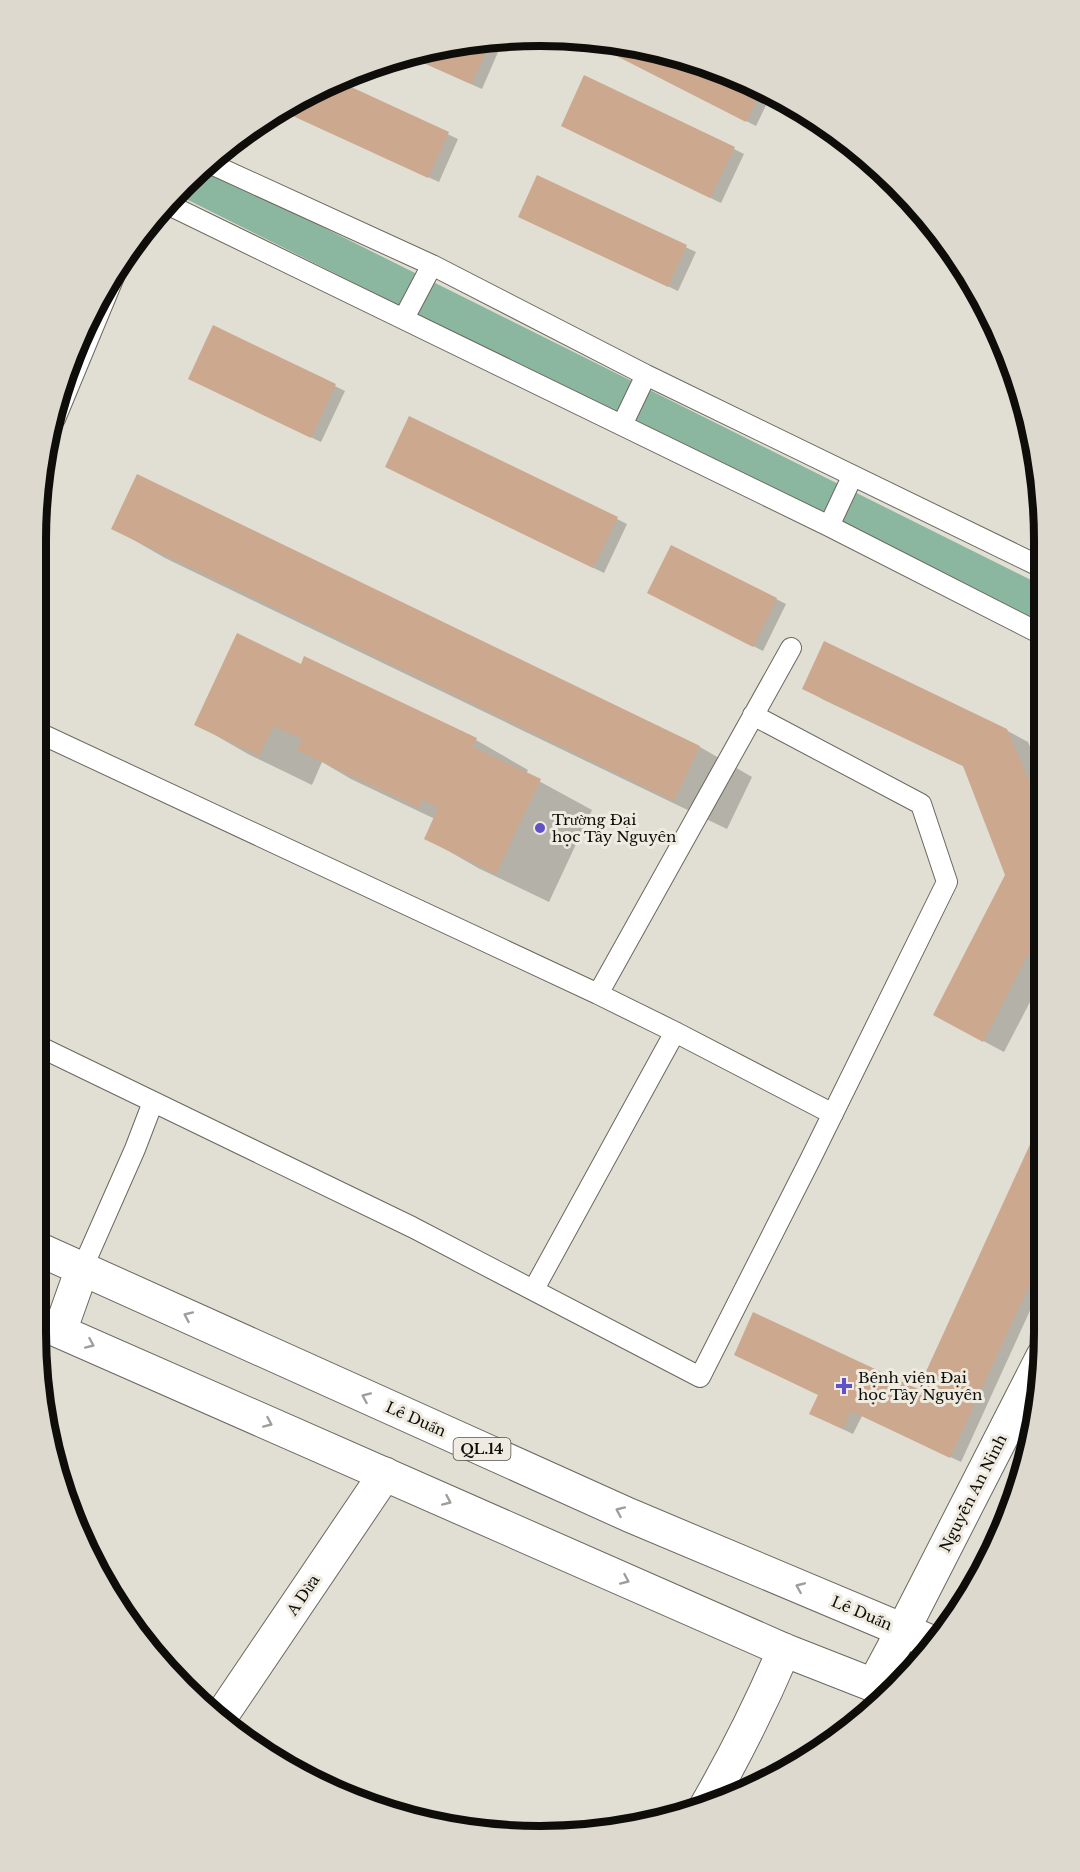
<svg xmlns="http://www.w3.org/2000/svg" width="1080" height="1872" font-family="'Libre Baskerville',serif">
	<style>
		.shadow { fill: #0003 }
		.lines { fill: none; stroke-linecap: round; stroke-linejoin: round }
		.canal { stroke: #8bb69f; stroke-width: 36 }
		.building { fill: #cca98e }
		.lane-casing { stroke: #6b685e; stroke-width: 22 }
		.street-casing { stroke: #6b685e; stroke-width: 35 }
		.primary-casing { stroke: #6b685e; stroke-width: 35 }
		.lane { stroke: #fff; stroke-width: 20 }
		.street { stroke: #fff; stroke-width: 33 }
		.primary { stroke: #fff; stroke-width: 33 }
		.oneway { stroke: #9f9e9d }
		.poi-dot { fill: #6050c9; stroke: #efebe0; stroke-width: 2 }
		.labels { text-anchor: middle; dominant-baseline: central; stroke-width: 6; stroke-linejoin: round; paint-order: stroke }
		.shield { fill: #efebe0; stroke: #52504a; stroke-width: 1.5 }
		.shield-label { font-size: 14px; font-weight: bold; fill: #0e0d09 }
		.poi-label { font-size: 15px; fill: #0e0d09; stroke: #efebe0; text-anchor: start }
		.street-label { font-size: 15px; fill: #0e0d09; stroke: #efebe0 }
		.rim { fill: none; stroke: #0e0d09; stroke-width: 8 }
	</style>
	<rect width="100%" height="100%" fill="#e1ded3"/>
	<path class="shadow" d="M 497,40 L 502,43 L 482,89 L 408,56 L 441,46 Z
		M 598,42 L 638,46 L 733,74 L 771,95 L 756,126 L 607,50 L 597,45 Z
		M 334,81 L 458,139 L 439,182 L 280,110 Z
		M 572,131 L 734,149 L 744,154 L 721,203 Z
		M 538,177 L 696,252 L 678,291 L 530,222 Z
		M 214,327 L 345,391 L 321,442 L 200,384 Z
		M 396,472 L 617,519 L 627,524 L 604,573 Z
		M 138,476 L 700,747 L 752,777 L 727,829 L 165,558 L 113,528 Z
		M 658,598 L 776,599 L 786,604 L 763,651 Z
		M 301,666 L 476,740 L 528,770 L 526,774 L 592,810 L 549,902 L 478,868 L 426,838 L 435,819 L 351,779 L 322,762 L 312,785 L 248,754 L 196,724 Z
		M 804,688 L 1006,730 L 1028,742 L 1043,778 L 1043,977 L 1004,1052 L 955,1026 L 1006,875 L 965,767 L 824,700 Z
		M 1043,1119 L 1043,1282 L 961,1462 L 862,1416 L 853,1434 L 821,1419 L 919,1391 Z"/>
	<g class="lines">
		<path class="canal" d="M 188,180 L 1043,606"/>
	</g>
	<path class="building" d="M 491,41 L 471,84 L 408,56 L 441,46 Z
		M 597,42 L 638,46 L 733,74 L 761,90 L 746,122 L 595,45 Z
		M 584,75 L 735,147 L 710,198 L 561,126 Z
		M 336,80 L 449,132 L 428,178 L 280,110 Z
		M 537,175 L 687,245 L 668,287 L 518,217 Z
		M 213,325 L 336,384 L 311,438 L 188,379 Z
		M 409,416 L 618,517 L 593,568 L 385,467 Z
		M 137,474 L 700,746 L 674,801 L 111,529 Z
		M 671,545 L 777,598 L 753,647 L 647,593 Z
		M 237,633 L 301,664 L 304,656 L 477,738 L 473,747 L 541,779 L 496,874 L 424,839 L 438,808 L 422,800 L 419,808 L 297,750 L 302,739 L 274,726 L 259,756 L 194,725 Z
		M 824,641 L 1007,729 L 1043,813 L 1043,925 L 983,1042 L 933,1015 L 1005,875 L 963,766 L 802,689 Z
		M 1043,1116 L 1043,1255 L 950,1458 L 851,1411 L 843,1429 L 809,1414 L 818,1395 L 734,1355 L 753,1312 L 918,1389 Z"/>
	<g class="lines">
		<g class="lane-casing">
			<path id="lane" d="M 209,163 L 432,265 L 646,375 L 1043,568
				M 167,204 L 829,526 L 1043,635
				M 404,318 L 432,265
				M 55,419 L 121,260
				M 622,425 L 646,375
				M 829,526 L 852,477
				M 791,648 L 598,994 L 675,1032 L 833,1114
				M 37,732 L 598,994
				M 36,1045 L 412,1227 L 700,1377 L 810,1160 L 947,882 L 921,804 L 753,715
				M 82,1269 L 135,1149 L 153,1102
				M 534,1289 L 675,1032"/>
		</g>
		<g class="street-casing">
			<path id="street" d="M 903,1630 L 1043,1356
				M 222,1715 L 385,1474
				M 705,1808 C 735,1756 761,1704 784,1650"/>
		</g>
		<g class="primary-casing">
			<path id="primary" d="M 36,1248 L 629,1515 L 931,1642
				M 36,1321 L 784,1650 L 886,1690
				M 60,1331 L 82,1269
				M 874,1684 L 903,1630"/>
		</g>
		<use href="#lane" class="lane"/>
		<use href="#street" class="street"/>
		<use href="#primary" class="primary"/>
	</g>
	<defs><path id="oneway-chevron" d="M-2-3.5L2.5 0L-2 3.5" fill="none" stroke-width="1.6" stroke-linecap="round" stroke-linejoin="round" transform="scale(1.5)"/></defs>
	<g class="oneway">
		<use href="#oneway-chevron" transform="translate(188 1316) rotate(-156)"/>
		<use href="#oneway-chevron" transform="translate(90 1344) rotate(24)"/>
		<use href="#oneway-chevron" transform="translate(366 1397) rotate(-156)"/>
		<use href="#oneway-chevron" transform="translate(268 1423) rotate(24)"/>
		<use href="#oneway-chevron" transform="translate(447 1501) rotate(24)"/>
		<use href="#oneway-chevron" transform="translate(620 1511) rotate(-156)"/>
		<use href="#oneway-chevron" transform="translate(625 1580) rotate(24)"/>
		<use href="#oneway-chevron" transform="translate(800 1587) rotate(-157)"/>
	</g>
	<g class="poi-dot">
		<circle cx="540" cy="828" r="6"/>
		<path d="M841 1377h6v6h6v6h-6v6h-6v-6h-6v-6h6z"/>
	</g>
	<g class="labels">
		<rect class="shield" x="453.5" y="1438" width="57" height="22" rx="4.5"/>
		<g class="shield-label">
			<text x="482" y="1449">QL.14</text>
		</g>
		<g class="poi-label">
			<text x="552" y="819">Trường Đại<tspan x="552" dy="17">học Tây Nguyên</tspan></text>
			<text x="858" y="1377">Bệnh viện Đại<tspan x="858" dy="17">học Tây Nguyên</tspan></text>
		</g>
		<g class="street-label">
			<text transform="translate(416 1419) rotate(24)">Lê Duẩn</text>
			<text transform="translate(973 1493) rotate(-63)">Nguyễn An Ninh</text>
			<text transform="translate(303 1595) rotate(-56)">A Dừa</text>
			<text transform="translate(862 1613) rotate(23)">Lê Duẩn</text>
		</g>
	</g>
	<path d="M0 0H1080V1872H0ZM540 46H540A494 494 0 0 1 1034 540V1332A494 494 0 0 1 540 1826H540A494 494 0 0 1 46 1332V540A494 494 0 0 1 540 46Z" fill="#ddd9cf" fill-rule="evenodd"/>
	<path class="rim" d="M540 46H540A494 494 0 0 1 1034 540V1332A494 494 0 0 1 540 1826H540A494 494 0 0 1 46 1332V540A494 494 0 0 1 540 46Z"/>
</svg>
